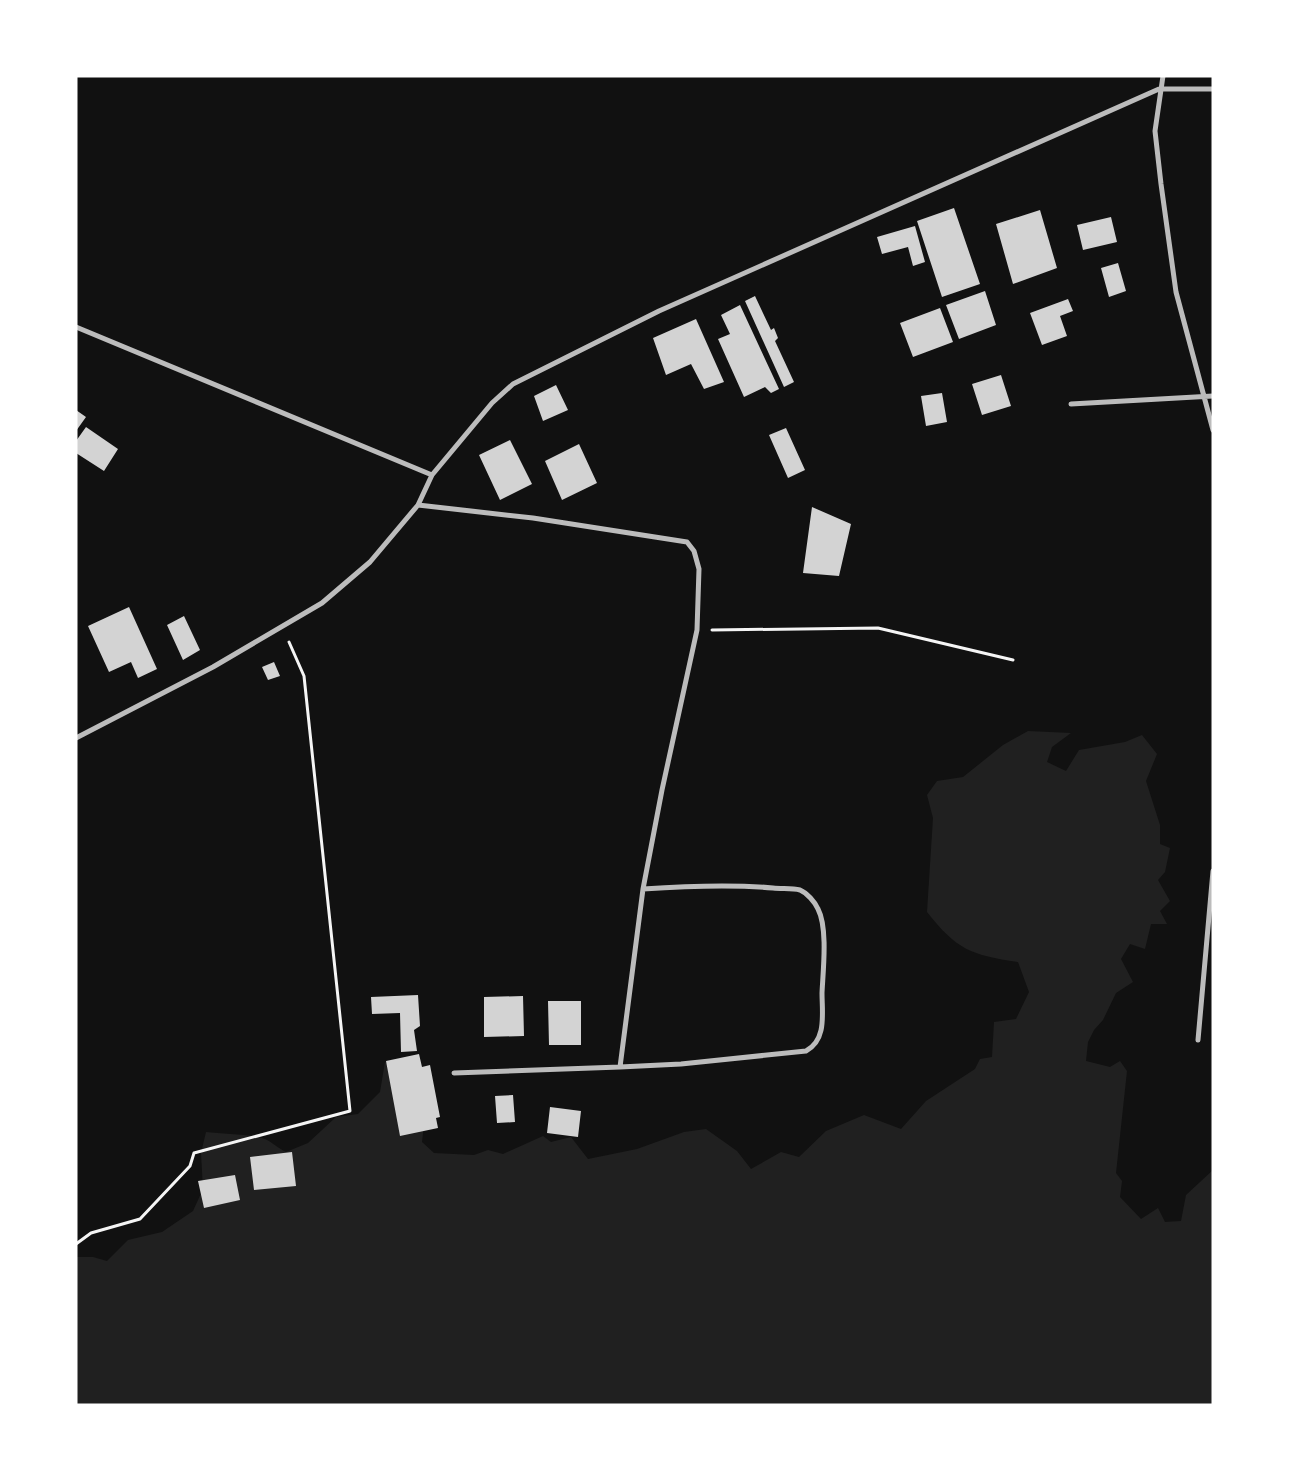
<svg xmlns="http://www.w3.org/2000/svg" width="1289" height="1481" font-family="Arial,sans-serif">
	<style>
		.green { fill: #202020 }
		.building { fill: #d3d3d3 }
		.lines { fill: none; stroke-linecap: round; stroke-linejoin: round }
		.path { stroke: #f5f5f5; stroke-width: 3 }
		.minor { stroke: #bcbcbc; stroke-width: 5 }
	</style>
	<rect width="100%" height="100%" fill="#111"/>
	<path class="green" d="M 1028,731 L 1071,733 L 1052,747 L 1047,762 L 1066,771 L 1079,750 L 1125,742 L 1142,735 L 1157,754 L 1146,781 L 1160,825 L 1160,844 L 1170,848 L 1165,872 L 1158,880 L 1170,901 L 1160,911 L 1167,924 L 1151,924 L 1145,949 L 1130,944 L 1121,959 L 1133,982 L 1116,993 L 1103,1020 L 1094,1030 L 1088,1042 L 1086,1061 L 1110,1067 L 1120,1061 L 1127,1071 L 1116,1173 L 1122,1181 L 1120,1197 L 1141,1219 L 1158,1208 L 1165,1222 L 1181,1221 L 1186,1195 L 1213,1170 L 1213,1405 L 76,1405 L 76,1257 L 93,1257 L 107,1261 L 128,1240 L 162,1232 L 193,1211 L 203,1189 L 201,1153 L 206,1132 C 222,1134 253,1134 265,1139 C 272,1142 278,1148 286,1152 L 308,1143 L 336,1117 L 358,1114 L 380,1092 L 385,1062 L 399,1071 L 426,1107 L 422,1142 L 434,1153 L 474,1155 L 488,1150 L 503,1154 L 543,1136 L 551,1142 L 571,1137 L 588,1159 L 637,1149 L 684,1132 L 706,1129 L 737,1151 L 751,1169 L 781,1152 L 799,1157 L 826,1131 L 864,1115 L 901,1129 L 926,1101 L 975,1069 L 980,1059 L 992,1057 L 994,1022 L 1016,1019 L 1029,992 L 1018,962 C 971,955 957,950 927,912 L 933,818 L 927,795 L 937,781 L 963,777 L 1003,745 Z"/>
	<path class="building" d="M 954,208 L 980,284 L 942,297 L 917,221 Z
		M 1040,210 L 1057,268 L 1013,284 L 996,224 Z
		M 1111,217 L 1117,242 L 1083,250 L 1077,225 Z
		M 915,226 L 925,262 L 913,266 L 908,247 L 882,254 L 877,237 Z
		M 1118,263 L 1126,291 L 1109,297 L 1101,268 Z
		M 985,291 L 996,325 L 959,339 L 946,305 Z
		M 755,296 L 771,330 L 774,328 L 778,338 L 775,341 L 794,382 L 784,387 L 745,301 Z
		M 1068,299 L 1073,311 L 1060,316 L 1067,336 L 1042,345 L 1030,313 Z
		M 740,305 L 779,389 L 771,393 L 765,387 L 744,397 L 718,339 L 730,334 L 721,315 Z
		M 940,308 L 953,342 L 913,357 L 900,323 Z
		M 696,319 L 724,382 L 704,389 L 691,364 L 666,375 L 653,338 Z
		M 1001,375 L 1011,406 L 982,415 L 972,384 Z
		M 556,385 L 568,410 L 543,421 L 534,396 Z
		M 942,393 L 947,422 L 926,426 L 921,396 Z
		M 76,410 L 86,417 L 76,431 Z
		M 86,427 L 118,449 L 104,471 L 76,453 L 76,441 Z
		M 786,428 L 805,470 L 788,478 L 769,435 Z
		M 510,440 L 532,484 L 500,500 L 479,455 Z
		M 579,444 L 597,483 L 562,500 L 545,461 Z
		M 812,507 L 851,524 L 839,576 L 803,573 Z
		M 129,607 L 157,669 L 138,678 L 131,662 L 109,672 L 88,626 Z
		M 184,616 L 200,650 L 183,660 L 167,625 Z
		M 274,662 L 280,676 L 268,680 L 262,667 Z
		M 418,995 L 420,1026 L 414,1030 L 417,1051 L 401,1052 L 400,1013 L 372,1014 L 371,997 Z
		M 523,996 L 524,1036 L 484,1037 L 484,997 Z
		M 548,1001 L 581,1001 L 581,1045 L 549,1045 Z
		M 419,1054 L 422,1067 L 430,1065 L 440,1117 L 436,1118 L 438,1128 L 400,1136 L 386,1061 Z
		M 513,1095 L 515,1122 L 497,1123 L 495,1096 Z
		M 550,1107 L 581,1111 L 578,1137 L 547,1133 Z
		M 292,1152 L 296,1186 L 254,1190 L 250,1157 Z
		M 235,1175 L 240,1200 L 204,1208 L 198,1181 Z"/>
	<g class="lines">
		<path class="path" d="M 712,630 L 878,628 L 1013,660
			M 76,1244 L 91,1233 L 140,1219 L 190,1166 L 194,1153 L 350,1111 L 304,676 L 289,642"/>
		<path class="minor" d="M 1163,76 L 1155,131 L 1161,184 L 1176,292 L 1213,430
			M 76,327 L 432,475
			M 1071,404 L 1213,396
			M 418,505 L 533,518 L 687,542 L 694,551 L 699,569 L 697,630 L 662,790 L 643,889 C 686,886 730,884 773,888 C 782,889 792,888 800,890 C 807,893 815,902 818,909 C 828,928 823,971 822,993 C 822,1013 827,1040 806,1051 L 681,1064 L 620,1067
			M 76,738 L 213,667 L 322,603 L 370,562 L 418,505 L 432,475 L 492,403 L 513,384 L 659,311 L 1159,89 L 1213,89
			M 1198,1040 L 1213,871
			M 454,1073 L 620,1067 L 643,889"/>
	</g>
	<rect width="1289" height="1481" fill="none" stroke="#ffffff" stroke-width="155"/>
</svg>
